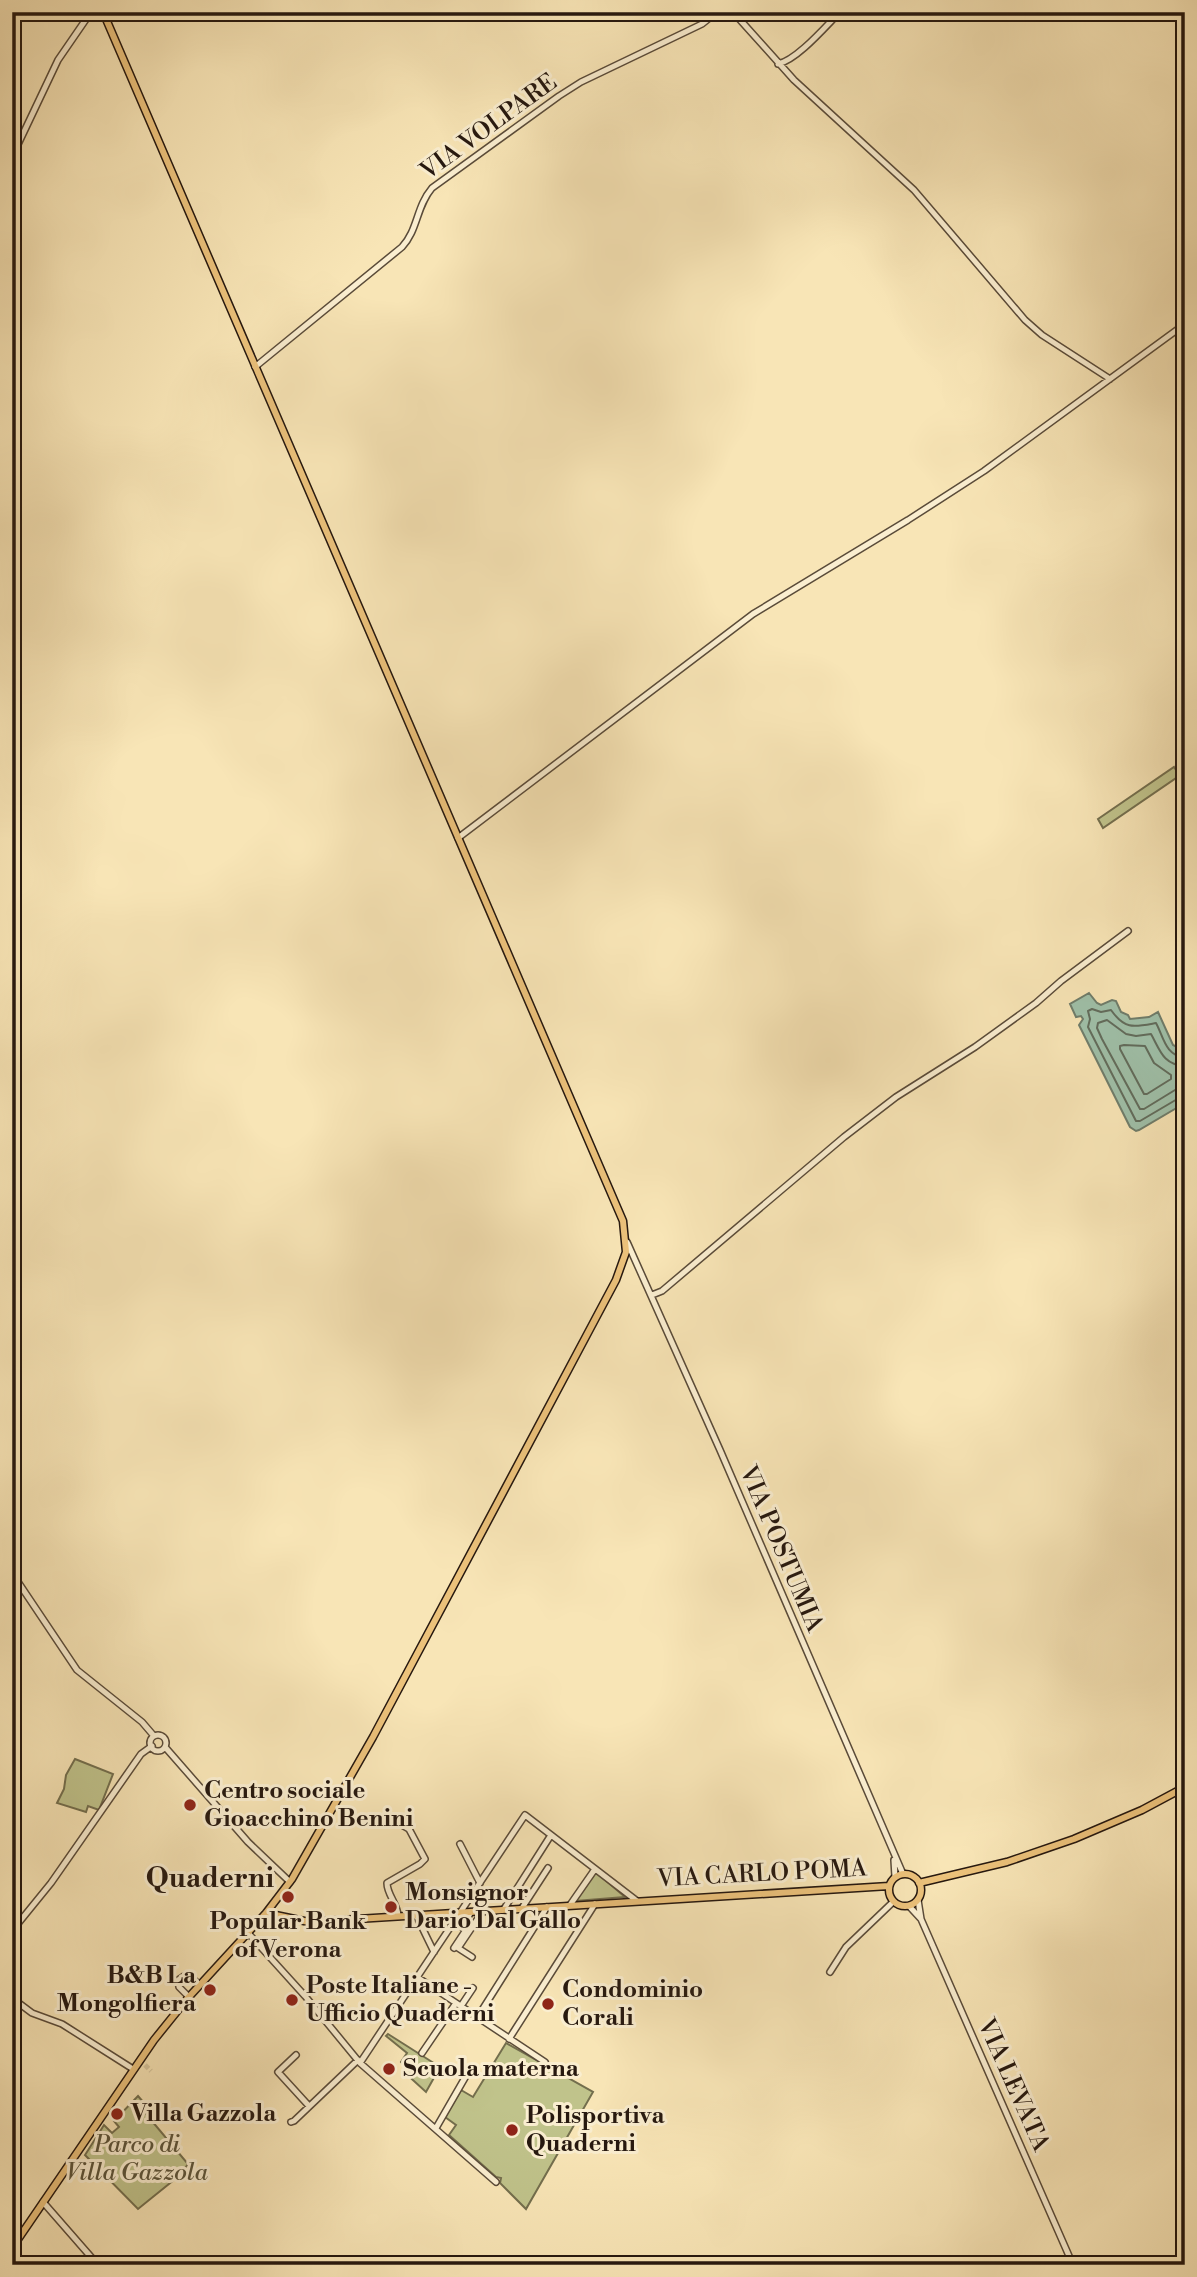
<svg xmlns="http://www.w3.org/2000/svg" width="1197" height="2277" font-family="'Libre Bodoni',serif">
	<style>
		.green { fill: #c0c38b; stroke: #736e4d; stroke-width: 2 }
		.water { fill: #9fc0a9; stroke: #6f7d6b; stroke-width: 2 }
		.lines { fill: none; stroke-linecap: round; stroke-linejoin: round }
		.shore { stroke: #626c5c; stroke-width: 2 }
		.minor-tunnel { stroke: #d8c69d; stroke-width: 5; stroke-dasharray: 5 2.5; stroke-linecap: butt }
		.minor-casing { stroke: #5a4b39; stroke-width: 8 }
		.major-casing { stroke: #26180f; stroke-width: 9 }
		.minor { stroke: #faeed0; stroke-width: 5 }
		.major { stroke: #ecc27b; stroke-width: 6 }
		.poi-dot { fill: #8f2418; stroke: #faeed0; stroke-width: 2.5 }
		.labels { text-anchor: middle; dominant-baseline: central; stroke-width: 6; stroke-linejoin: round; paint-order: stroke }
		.street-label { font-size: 24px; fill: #26180f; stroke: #faeed0 }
		.poi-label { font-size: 24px; font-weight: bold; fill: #26180f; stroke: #faeed0; text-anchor: start }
		.park-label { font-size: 24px; font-style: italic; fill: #5c543a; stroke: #faeed0 }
		.quarter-label { font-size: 28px; font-weight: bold; fill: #26180f; stroke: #faeed0 }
	</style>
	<rect width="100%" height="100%" fill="#f8e5b6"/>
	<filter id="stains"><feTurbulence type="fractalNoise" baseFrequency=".00286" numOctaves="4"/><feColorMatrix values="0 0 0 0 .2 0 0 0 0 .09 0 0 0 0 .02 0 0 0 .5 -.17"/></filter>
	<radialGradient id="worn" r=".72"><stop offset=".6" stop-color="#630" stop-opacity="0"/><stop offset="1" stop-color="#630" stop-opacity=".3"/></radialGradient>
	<path class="green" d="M 1174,767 L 1178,773 L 1176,778 L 1103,828 L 1098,819 Z
		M 75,1759 L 113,1774 L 99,1810 L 88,1806 L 86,1812 L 57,1803 L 64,1789 L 66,1775 Z
		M 596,1872 L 625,1897 L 575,1901 Z
		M 388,2034 L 440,2067 L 426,2092 L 403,2071 L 405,2067 L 401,2062 L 407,2053 L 386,2036 Z
		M 506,2043 L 593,2092 L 526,2209 L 500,2183 L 501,2178 L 496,2177 L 449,2135 L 456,2125 L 445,2117 L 461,2090 L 473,2097 Z
		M 138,2096 L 150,2110 L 146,2114 L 188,2164 L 180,2175 L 138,2209 L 85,2155 L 104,2125 L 112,2133 L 119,2127 L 114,2121 Z"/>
	<path class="water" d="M 1089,993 L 1097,1003 L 1101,1005 L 1112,1000 L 1116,1001 L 1121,1012 L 1128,1015 L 1130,1019 L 1149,1017 L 1158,1012 L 1173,1045 L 1185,1051 L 1185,1103 L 1139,1130 L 1136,1131 L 1130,1127 L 1079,1025 L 1083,1019 L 1081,1016 L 1076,1017 L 1070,1004 Z"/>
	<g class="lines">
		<path class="shore" d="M 1124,1045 L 1145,1046 L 1154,1063 L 1171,1075 L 1171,1079 L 1147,1094 L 1144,1094 L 1120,1049 L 1120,1046 Z
			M 1185,1058 C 1165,1055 1164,1038 1156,1023 C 1134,1027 1125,1030 1111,1010 L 1101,1012 L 1092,1009 L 1088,1011 L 1090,1019 L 1088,1027 L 1136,1121 L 1140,1121 L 1179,1098 L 1185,1097
			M 1185,1066 C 1163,1065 1160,1050 1151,1034 L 1136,1036 L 1126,1034 L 1107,1020 L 1098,1023 L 1097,1028 L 1102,1039 L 1140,1109 L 1144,1109 L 1175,1090 L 1185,1088"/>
		<path class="minor-tunnel" d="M 145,2065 L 151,2071"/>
		<g class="minor-casing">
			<path id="minor" d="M 733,12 L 794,80 L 914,190 L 1025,320 L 1042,335 L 1110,379
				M 778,64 C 797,60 825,27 840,12
				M 12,157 L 58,60 L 91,12
				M 255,367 L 402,247 C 418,230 416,207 432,188 L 559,96 L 581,82 L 702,24 L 717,12
				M 458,838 L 753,614 L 908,520 L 984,471 L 1185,324
				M 627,1242 L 720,1450 L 903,1874
				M 652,1295 L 662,1291 L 844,1137 L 896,1097 L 975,1047 L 1036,1003 L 1061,981 L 1128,931
				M 12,1573 L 77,1670 L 142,1722 L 154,1736
				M150 1743a8 8 0 1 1 16 0a8 8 0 1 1-16 0Z
				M 165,1747 L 248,1842 L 290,1882
				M 460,1844 L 480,1883
				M 894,1860 L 895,1877
				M 918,1900 L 921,1919 L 1073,2265
				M 570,1905 L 595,1869
				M 909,1906 L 921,1919
				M 522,1908 L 548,1868
				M 504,1909 L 551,1835
				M 416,1915 L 434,1952
				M 398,1916 C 398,1904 387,1895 387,1883 L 420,1864 L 425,1859 L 409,1829 L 402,1825
				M 12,1931 L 51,1883 L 141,1754 L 152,1746
				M 248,1933 L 305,1996 L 360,2063 L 496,2182
				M 454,1948 L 466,1930 L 462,1927 L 471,1912
				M 472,1957 L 458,1948 L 483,1911
				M 830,1972 L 846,1947 L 893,1902
				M 417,1977 L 545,2062
				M 189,1997 L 179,1987 L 178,1980 L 187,1974 L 200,1985
				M 12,1998 L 32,2013 L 62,2024 L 133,2069
				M 461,2006 L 473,1988
				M 477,2018 L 547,1907
				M 509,2039 L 595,1904
				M 422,2053 L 456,2003
				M 296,2055 L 278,2072 L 309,2106
				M 360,2063 L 525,1815 L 637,1901
				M 291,2122 L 294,2121 L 358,2060
				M 436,2128 L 470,2069 L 476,2072
				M 43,2202 L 98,2265"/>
		</g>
		<g class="major-casing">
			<path id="major" d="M889 1890a16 16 0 1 1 32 0a16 16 0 1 1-32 0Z
				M 919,1883 L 1007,1862 L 1074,1839 L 1142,1810 L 1185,1787
				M 266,1913 L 309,1922 L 889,1886
				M 12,2248 L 154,2040 L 187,1999 L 266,1913 L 292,1879 L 373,1737 L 616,1280 L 626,1252 L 623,1221 L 103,12"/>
		</g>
		<use href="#minor" class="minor"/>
		<use href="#major" class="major"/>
	</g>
	<g class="poi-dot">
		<circle cx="190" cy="1805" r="7"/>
		<circle cx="288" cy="1897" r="7"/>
		<circle cx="391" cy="1907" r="7"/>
		<circle cx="210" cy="1990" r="7"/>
		<circle cx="292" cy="2000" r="7"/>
		<circle cx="548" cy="2004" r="7"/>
		<circle cx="389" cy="2069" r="7"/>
		<circle cx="117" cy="2114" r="7"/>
		<circle cx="512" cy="2130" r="7"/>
	</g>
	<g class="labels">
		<g class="street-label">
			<text transform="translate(489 127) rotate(-36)">VIA VOLPARE</text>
			<text transform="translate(781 1549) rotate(67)">VIA POSTUMIA</text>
			<text transform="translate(762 1874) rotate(-3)">VIA CARLO POMA</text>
			<text transform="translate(1013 2085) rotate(66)">VIA LEVATA</text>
		</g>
		<g class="poi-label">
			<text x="204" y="1791">Centro sociale<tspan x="204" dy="28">Gioacchino Benini</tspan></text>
			<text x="405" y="1893">Monsignor<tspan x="405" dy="28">Dario Dal Gallo</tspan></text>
			<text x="288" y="1922" text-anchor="middle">Popular Bank<tspan x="288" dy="28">of Verona</tspan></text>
			<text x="196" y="1976" text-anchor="end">B&amp;B La<tspan x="196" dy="28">Mongolfiera</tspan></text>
			<text x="306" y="1986">Poste Italiane -<tspan x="306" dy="28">Ufficio Quaderni</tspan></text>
			<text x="562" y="1990">Condominio<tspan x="562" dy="28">Corali</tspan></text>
			<text x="403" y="2069">Scuola materna</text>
			<text x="131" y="2114">Villa Gazzola</text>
			<text x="526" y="2116">Polisportiva<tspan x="526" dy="28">Quaderni</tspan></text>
		</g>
		<g class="park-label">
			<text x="137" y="2145">Parco di<tspan x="137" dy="28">Villa Gazzola</tspan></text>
		</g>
		<g class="quarter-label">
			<text x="210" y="1878">Quaderni</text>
		</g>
	</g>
	<rect width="1197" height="2277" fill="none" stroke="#f8e5b6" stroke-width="42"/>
	<rect x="14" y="14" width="1169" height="2249" fill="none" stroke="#26180f" stroke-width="3.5"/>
	<rect x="21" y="21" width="1155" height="2235" fill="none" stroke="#26180f" stroke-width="2"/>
	<rect width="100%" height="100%" filter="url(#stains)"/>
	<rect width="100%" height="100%" fill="url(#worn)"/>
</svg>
